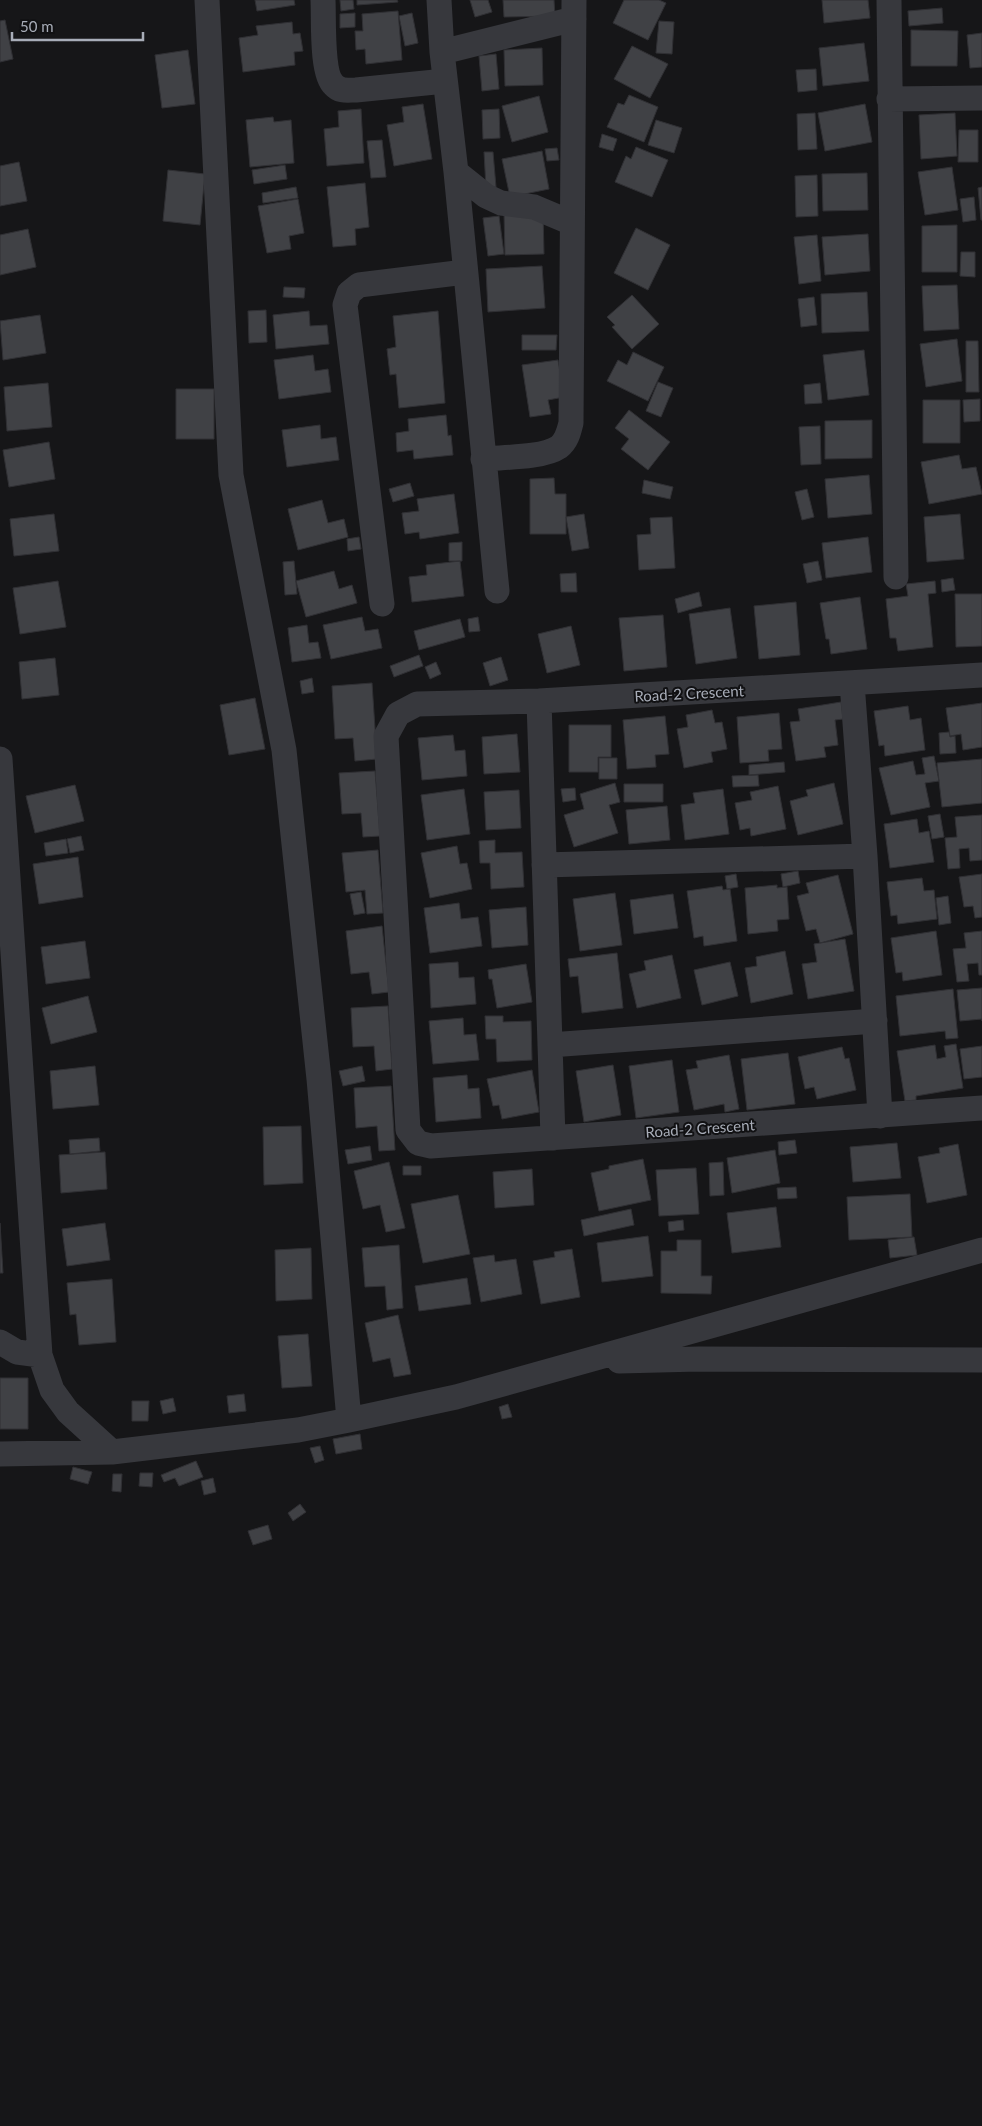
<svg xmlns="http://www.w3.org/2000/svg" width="982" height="2126" font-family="Lato,sans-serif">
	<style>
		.building { fill: #404145; stroke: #303034 }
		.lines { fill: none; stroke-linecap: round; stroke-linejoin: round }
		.minor { stroke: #37383d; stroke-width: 25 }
		.labels { text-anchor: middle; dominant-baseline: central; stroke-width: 4; stroke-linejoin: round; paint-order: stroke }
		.street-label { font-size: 15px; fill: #a8adb8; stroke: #111113 }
	</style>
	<rect width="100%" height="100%" fill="#161618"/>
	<path class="building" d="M 255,0 L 294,0 L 295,5 L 257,11 Z
		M 340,0 L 353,0 L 354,9 L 341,11 Z
		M 357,0 L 397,0 L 398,2 L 357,5 Z
		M 470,0 L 488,0 L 492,12 L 475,17 Z
		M 503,0 L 554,0 L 555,16 L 504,17 Z
		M 624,0 L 659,0 L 666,3 L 648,40 L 613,23 Z
		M 822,0 L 868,0 L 870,18 L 824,23 Z
		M 942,8 L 943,23 L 909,26 L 908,11 Z
		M 398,11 L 402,60 L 366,64 L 365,49 L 356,50 L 355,31 L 363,31 L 362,14 Z
		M 355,13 L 355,27 L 340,28 L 340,14 Z
		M 412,13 L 418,43 L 405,46 L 399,16 Z
		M 5,20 L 13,59 L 0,62 L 0,21 Z
		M 659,21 L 674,22 L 672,54 L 656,53 Z
		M 292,22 L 293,34 L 300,33 L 303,51 L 294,52 L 295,65 L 243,72 L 239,38 L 258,35 L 256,26 Z
		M 911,30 L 958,31 L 957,66 L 911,66 Z
		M 982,33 L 982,67 L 970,68 L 967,35 Z
		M 864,43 L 869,81 L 823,86 L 819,48 Z
		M 632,46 L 668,64 L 650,98 L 614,79 Z
		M 542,48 L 543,85 L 505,86 L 504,50 Z
		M 188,50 L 195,104 L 162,108 L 155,55 Z
		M 496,54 L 499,89 L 482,91 L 479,56 Z
		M 816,69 L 817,90 L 798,92 L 796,70 Z
		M 629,95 L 658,107 L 644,142 L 607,127 L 618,103 L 624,105 Z
		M 539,96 L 548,132 L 512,142 L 502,106 Z
		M 423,104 L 432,159 L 394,166 L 387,125 L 404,122 L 402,107 Z
		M 865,104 L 872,142 L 825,151 L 818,113 Z
		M 361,109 L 364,163 L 327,166 L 324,129 L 339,127 L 338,111 Z
		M 499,109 L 500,138 L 483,139 L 482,110 Z
		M 815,113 L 817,149 L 798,150 L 797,114 Z
		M 955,113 L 957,156 L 921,159 L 919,115 Z
		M 273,117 L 274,122 L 291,120 L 294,163 L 250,167 L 246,120 Z
		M 656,120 L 682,128 L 674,153 L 648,145 Z
		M 959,130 L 978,130 L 978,162 L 958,162 Z
		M 602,134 L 617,139 L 613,151 L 599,147 Z
		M 382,140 L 386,177 L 371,178 L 367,141 Z
		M 636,147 L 668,160 L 652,197 L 615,182 L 626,156 L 631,159 Z
		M 557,148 L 559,160 L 547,161 L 545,149 Z
		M 542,151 L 549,189 L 510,197 L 502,159 Z
		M 484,152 L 493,152 L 496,187 L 486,188 Z
		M 19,162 L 27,201 L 0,206 L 0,166 Z
		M 285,165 L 287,179 L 254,184 L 252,170 Z
		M 952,167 L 958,210 L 925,215 L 918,172 Z
		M 168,170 L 205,174 L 200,225 L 163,221 Z
		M 867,173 L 868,210 L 823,211 L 822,174 Z
		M 817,175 L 818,216 L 796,217 L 795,176 Z
		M 365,183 L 369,227 L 355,229 L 356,245 L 333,247 L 327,187 Z
		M 296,187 L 298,198 L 263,203 L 262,193 Z
		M 982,187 L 982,220 L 981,220 L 978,188 Z
		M 974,197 L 976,220 L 963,222 L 960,199 Z
		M 298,199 L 304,233 L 289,236 L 291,249 L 267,253 L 258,206 Z
		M 543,212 L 544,254 L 505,255 L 504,213 Z
		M 499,216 L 504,254 L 488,256 L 483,218 Z
		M 957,225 L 957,272 L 922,272 L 922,226 Z
		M 636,228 L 670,245 L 648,290 L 614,273 Z
		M 28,229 L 36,267 L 0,275 L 0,235 Z
		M 868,234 L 870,271 L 825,275 L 822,237 Z
		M 817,235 L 821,281 L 799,284 L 794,237 Z
		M 961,252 L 975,252 L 975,277 L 960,276 Z
		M 542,266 L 545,308 L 488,312 L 486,269 Z
		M 957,285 L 959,329 L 924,331 L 922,286 Z
		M 284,287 L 305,288 L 304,298 L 283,297 Z
		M 867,292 L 869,331 L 822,333 L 821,294 Z
		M 632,295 L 659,324 L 632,349 L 612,327 L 615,325 L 607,317 Z
		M 814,297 L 817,325 L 801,327 L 798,299 Z
		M 266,310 L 267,342 L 249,343 L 248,311 Z
		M 309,311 L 310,326 L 327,325 L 329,344 L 276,349 L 273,315 Z
		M 438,311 L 445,403 L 399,408 L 396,374 L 390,375 L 387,349 L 396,347 L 393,316 Z
		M 40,315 L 46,353 L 3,360 L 0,321 Z
		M 522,335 L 557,335 L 556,350 L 522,350 Z
		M 957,339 L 962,381 L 926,387 L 920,344 Z
		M 966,341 L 978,341 L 979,392 L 966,392 Z
		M 864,350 L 869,395 L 828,400 L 823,355 Z
		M 633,352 L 664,367 L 648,401 L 607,381 L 618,360 L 627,365 Z
		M 313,355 L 315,371 L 328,369 L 331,392 L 279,399 L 274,360 Z
		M 558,360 L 564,397 L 548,400 L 551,414 L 530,417 L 522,365 Z
		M 658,382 L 673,388 L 661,417 L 646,411 Z
		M 48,383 L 52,427 L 7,431 L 4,387 Z
		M 820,383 L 822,403 L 805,404 L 804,385 Z
		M 176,389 L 214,389 L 214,439 L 176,439 Z
		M 980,399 L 980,421 L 964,422 L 963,400 Z
		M 923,400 L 960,400 L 960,443 L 923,443 Z
		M 629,410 L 670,442 L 648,470 L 621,449 L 629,439 L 615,428 Z
		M 446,415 L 448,436 L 451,435 L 453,455 L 414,459 L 413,450 L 397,452 L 396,433 L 409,431 L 408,419 Z
		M 872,420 L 872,458 L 825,459 L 825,421 Z
		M 320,425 L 321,439 L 336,437 L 339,460 L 287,467 L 282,430 Z
		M 820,426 L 821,464 L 801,465 L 799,427 Z
		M 49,442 L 55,479 L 9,487 L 3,450 Z
		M 959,455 L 962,469 L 976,467 L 982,494 L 929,504 L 921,462 Z
		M 869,475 L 872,514 L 828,518 L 825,479 Z
		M 554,478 L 555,494 L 566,494 L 566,534 L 530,534 L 530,479 Z
		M 644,480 L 673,487 L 670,499 L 642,493 Z
		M 410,483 L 414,496 L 393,502 L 389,489 Z
		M 807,489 L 814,517 L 802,520 L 795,492 Z
		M 454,494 L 459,533 L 420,539 L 419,532 L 405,534 L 402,513 L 419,511 L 417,499 Z
		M 322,500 L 328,523 L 344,519 L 348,537 L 298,550 L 288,509 Z
		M 54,514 L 59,551 L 14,556 L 10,519 Z
		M 584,514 L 589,548 L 572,551 L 566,517 Z
		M 960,514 L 964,559 L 927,562 L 924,517 Z
		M 672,517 L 675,568 L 639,570 L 637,535 L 651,534 L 650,518 Z
		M 359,537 L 361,549 L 348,551 L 347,539 Z
		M 868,537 L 872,572 L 826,578 L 822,543 Z
		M 462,542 L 462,561 L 449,561 L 449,543 Z
		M 294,561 L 297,594 L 285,595 L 283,562 Z
		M 460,561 L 464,596 L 412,602 L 409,577 L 427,575 L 426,565 Z
		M 818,561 L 822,580 L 807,583 L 803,564 Z
		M 334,571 L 339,589 L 352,585 L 357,603 L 306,617 L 296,581 Z
		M 576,573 L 577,592 L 561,592 L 560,574 Z
		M 953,578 L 955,590 L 942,592 L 941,580 Z
		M 58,581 L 66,627 L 20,634 L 13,588 Z
		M 935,581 L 936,593 L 928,594 L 933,647 L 898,651 L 896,638 L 890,638 L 886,599 L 908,596 L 906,584 Z
		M 699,592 L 702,606 L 678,613 L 675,599 Z
		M 955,594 L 982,594 L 982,646 L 956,647 Z
		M 860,597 L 867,649 L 831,654 L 829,639 L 826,639 L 820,603 Z
		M 796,602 L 800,655 L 759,659 L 754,606 Z
		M 730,608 L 737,658 L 696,664 L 689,614 Z
		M 663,615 L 667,667 L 624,671 L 619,618 Z
		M 362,617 L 365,631 L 378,629 L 382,648 L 331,659 L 323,625 Z
		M 478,617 L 480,631 L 469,632 L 468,619 Z
		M 460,619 L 465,637 L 419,650 L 414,631 Z
		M 307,625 L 309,643 L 318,642 L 321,658 L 292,662 L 288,628 Z
		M 571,626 L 580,665 L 547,673 L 538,634 Z
		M 419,655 L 423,666 L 394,677 L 390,666 Z
		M 501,657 L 508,680 L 490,686 L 483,663 Z
		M 55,658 L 59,695 L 22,699 L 19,662 Z
		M 436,662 L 441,674 L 430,679 L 425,667 Z
		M 312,678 L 314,692 L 302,694 L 300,681 Z
		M 372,683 L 377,759 L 355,761 L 353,738 L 335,739 L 332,686 Z
		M 255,698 L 265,749 L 229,755 L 220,705 Z
		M 841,702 L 843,719 L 835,720 L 838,745 L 824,747 L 826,757 L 796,761 L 790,722 L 800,721 L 798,709 Z
		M 982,703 L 982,747 L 963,750 L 961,734 L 950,736 L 946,708 Z
		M 908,706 L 910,720 L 921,718 L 925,750 L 885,756 L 884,745 L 879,746 L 874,711 Z
		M 712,710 L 715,723 L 722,722 L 727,749 L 711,752 L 713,762 L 684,768 L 677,729 L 688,727 L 686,715 Z
		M 779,713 L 782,749 L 768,750 L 769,761 L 740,763 L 737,717 Z
		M 665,716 L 669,754 L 655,755 L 656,767 L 627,769 L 623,720 Z
		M 569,725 L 611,725 L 611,757 L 598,757 L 598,772 L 569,772 Z
		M 949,732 L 950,737 L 955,736 L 956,753 L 940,754 L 939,733 Z
		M 517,734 L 520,772 L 484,774 L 482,737 Z
		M 453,735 L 455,751 L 465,750 L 467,776 L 422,780 L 418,738 Z
		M 934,756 L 939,781 L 925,783 L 930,807 L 891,815 L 879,768 L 913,761 L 916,775 L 925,774 L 922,758 Z
		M 599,758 L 617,758 L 617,779 L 599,779 Z
		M 982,759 L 982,803 L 942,807 L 937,763 Z
		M 784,762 L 785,772 L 749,775 L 749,765 Z
		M 375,771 L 380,836 L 363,837 L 361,813 L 342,814 L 339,773 Z
		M 758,775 L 759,786 L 733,787 L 732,776 Z
		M 615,783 L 620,802 L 609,805 L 618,833 L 574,847 L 564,815 L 584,809 L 580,794 Z
		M 834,783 L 843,824 L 798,835 L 790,801 L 808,796 L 806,790 Z
		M 624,784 L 663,784 L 663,802 L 624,802 Z
		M 75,785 L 84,821 L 35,833 L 26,796 Z
		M 778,786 L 786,829 L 751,836 L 750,828 L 740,830 L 735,803 L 752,800 L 750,792 Z
		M 575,788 L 576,800 L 563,802 L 561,789 Z
		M 464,789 L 470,834 L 427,840 L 421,795 Z
		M 723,789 L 729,834 L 685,840 L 681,805 L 695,803 L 693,793 Z
		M 519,790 L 521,828 L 486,830 L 484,792 Z
		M 667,806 L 670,840 L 629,844 L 626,810 Z
		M 940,814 L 944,837 L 932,839 L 928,816 Z
		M 982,815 L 982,860 L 970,861 L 969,848 L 959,849 L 960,868 L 948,869 L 945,838 L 957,837 L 955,817 Z
		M 917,819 L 919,833 L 929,831 L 934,862 L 890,868 L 884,824 Z
		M 81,836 L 84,850 L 70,853 L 67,839 Z
		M 66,839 L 68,853 L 46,856 L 44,843 Z
		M 495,840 L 495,853 L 522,852 L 524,887 L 491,889 L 490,863 L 480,863 L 479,841 Z
		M 457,846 L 460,864 L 467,863 L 472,889 L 430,898 L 421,853 Z
		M 378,850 L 383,913 L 367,914 L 365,890 L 346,892 L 342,853 Z
		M 78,857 L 83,897 L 39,904 L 33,864 Z
		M 798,871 L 800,883 L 783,887 L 781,874 Z
		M 736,874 L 738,887 L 727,889 L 725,876 Z
		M 982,874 L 982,917 L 975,918 L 973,906 L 964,907 L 959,877 Z
		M 838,875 L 853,934 L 820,943 L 816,929 L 806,931 L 797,896 L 809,893 L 806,883 Z
		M 922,878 L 924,891 L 934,890 L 937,919 L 898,924 L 897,915 L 891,916 L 887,882 Z
		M 777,885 L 777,888 L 787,887 L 789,919 L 777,920 L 778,931 L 748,934 L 745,888 Z
		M 722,886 L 723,890 L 730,889 L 737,941 L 704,946 L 703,936 L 694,938 L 687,891 Z
		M 361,892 L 365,913 L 354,915 L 350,894 Z
		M 615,893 L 622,945 L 580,951 L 573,899 Z
		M 673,894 L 678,928 L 634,934 L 630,900 Z
		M 948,896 L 951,923 L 939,925 L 936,898 Z
		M 459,903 L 461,919 L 478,917 L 482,946 L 430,953 L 424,908 Z
		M 526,907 L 528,945 L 492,948 L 489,910 Z
		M 382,926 L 389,992 L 372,994 L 369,972 L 351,974 L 346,931 Z
		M 936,931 L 942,975 L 903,981 L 902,972 L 896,973 L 891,938 Z
		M 982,931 L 982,975 L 979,975 L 978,963 L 967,964 L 969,981 L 957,982 L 953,949 L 966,948 L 964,933 Z
		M 845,939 L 854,991 L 808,999 L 802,964 L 817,962 L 814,944 Z
		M 85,941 L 90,978 L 46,984 L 41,947 Z
		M 785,951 L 793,994 L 751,1003 L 745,968 L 757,966 L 756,957 Z
		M 617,953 L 623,1008 L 582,1013 L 578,976 L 570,977 L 568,959 Z
		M 672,955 L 681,998 L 637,1008 L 629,974 L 646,970 L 644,961 Z
		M 458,962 L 459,978 L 474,977 L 476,1004 L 431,1008 L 429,964 Z
		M 730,962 L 738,996 L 702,1005 L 694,970 Z
		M 526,964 L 532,1002 L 497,1008 L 492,979 L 489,979 L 488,970 Z
		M 982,988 L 982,1021 L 982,1019 L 960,1021 L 957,990 Z
		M 953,989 L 958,1038 L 946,1039 L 945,1031 L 900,1036 L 896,996 Z
		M 88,996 L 97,1032 L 51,1044 L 42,1008 Z
		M 388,1006 L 392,1069 L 376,1071 L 374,1046 L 353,1047 L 351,1008 Z
		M 485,1016 L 503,1016 L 503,1022 L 531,1021 L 532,1060 L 497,1062 L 496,1039 L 486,1039 Z
		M 463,1018 L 464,1035 L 476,1034 L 479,1060 L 433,1064 L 429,1021 Z
		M 956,1044 L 963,1088 L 916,1096 L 916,1100 L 905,1101 L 897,1051 L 935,1045 L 937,1059 L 946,1057 L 944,1046 Z
		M 982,1046 L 982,1077 L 964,1079 L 960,1049 Z
		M 842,1047 L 845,1059 L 849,1058 L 856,1090 L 817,1099 L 814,1087 L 805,1089 L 798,1057 Z
		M 788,1053 L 795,1104 L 747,1110 L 741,1059 Z
		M 729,1055 L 739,1109 L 725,1112 L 724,1104 L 694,1110 L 686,1070 L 698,1068 L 696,1061 Z
		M 672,1060 L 679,1112 L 636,1118 L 629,1066 Z
		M 613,1065 L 621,1115 L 584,1122 L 576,1071 Z
		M 95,1066 L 99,1105 L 53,1109 L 50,1071 Z
		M 362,1066 L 365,1081 L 343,1086 L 339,1071 Z
		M 532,1070 L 539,1112 L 502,1119 L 499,1105 L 493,1106 L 487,1079 Z
		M 467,1075 L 468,1089 L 479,1088 L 481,1118 L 436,1122 L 433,1078 Z
		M 391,1086 L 395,1150 L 379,1151 L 377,1126 L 356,1128 L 354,1088 Z
		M 301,1126 L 303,1183 L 264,1185 L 263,1127 Z
		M 99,1138 L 100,1151 L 70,1154 L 69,1140 Z
		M 795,1140 L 797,1153 L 779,1155 L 778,1142 Z
		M 897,1143 L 901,1178 L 853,1182 L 850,1147 Z
		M 958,1144 L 967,1195 L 927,1203 L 918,1157 L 940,1153 L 939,1148 Z
		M 370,1146 L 372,1160 L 348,1164 L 345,1150 Z
		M 775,1150 L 780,1183 L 732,1193 L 727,1158 Z
		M 105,1152 L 107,1189 L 61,1193 L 59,1155 Z
		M 643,1159 L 651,1200 L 599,1211 L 591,1173 L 609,1169 L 609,1166 Z
		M 389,1162 L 405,1228 L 386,1232 L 380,1205 L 363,1209 L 354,1171 Z
		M 723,1162 L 724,1195 L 710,1196 L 709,1163 Z
		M 403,1166 L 421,1166 L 421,1175 L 403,1175 Z
		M 696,1168 L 699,1214 L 659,1216 L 656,1170 Z
		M 532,1169 L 534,1205 L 495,1208 L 493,1172 Z
		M 796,1187 L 797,1198 L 778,1199 L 777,1188 Z
		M 910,1194 L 912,1237 L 849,1240 L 847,1197 Z
		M 458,1195 L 470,1254 L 423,1263 L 411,1204 Z
		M 776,1207 L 781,1247 L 732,1253 L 727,1213 Z
		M 631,1209 L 634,1225 L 584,1236 L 581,1220 Z
		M 683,1220 L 684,1230 L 669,1232 L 668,1222 Z
		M 0,1223 L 3,1273 L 0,1273 Z
		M 105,1223 L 110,1260 L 67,1266 L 62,1229 Z
		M 648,1236 L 653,1276 L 602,1282 L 597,1243 Z
		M 914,1237 L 917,1255 L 890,1258 L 888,1240 Z
		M 677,1240 L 701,1240 L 701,1276 L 712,1276 L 711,1294 L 661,1293 L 661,1251 L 677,1251 Z
		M 399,1245 L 403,1308 L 387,1310 L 385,1286 L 365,1287 L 362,1248 Z
		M 311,1248 L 312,1299 L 276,1301 L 275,1250 Z
		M 572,1249 L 580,1297 L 541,1304 L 533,1261 L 555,1257 L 554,1252 Z
		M 494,1255 L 495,1262 L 516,1259 L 522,1294 L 481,1302 L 473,1258 Z
		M 467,1278 L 471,1304 L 419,1311 L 415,1286 Z
		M 112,1279 L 116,1342 L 79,1345 L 76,1314 L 70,1315 L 67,1283 Z
		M 398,1315 L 411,1374 L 394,1377 L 390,1358 L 373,1362 L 365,1323 Z
		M 308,1334 L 312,1386 L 282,1388 L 278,1336 Z
		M 0,1378 L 28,1378 L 28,1429 L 0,1429 Z
		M 244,1394 L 246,1411 L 229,1413 L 227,1396 Z
		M 173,1398 L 176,1411 L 163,1414 L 160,1401 Z
		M 132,1401 L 149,1401 L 148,1421 L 132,1421 Z
		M 508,1404 L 512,1417 L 502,1419 L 499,1407 Z
		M 360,1434 L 362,1449 L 336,1454 L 333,1439 Z
		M 320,1446 L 324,1460 L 315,1463 L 310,1448 Z
		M 196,1461 L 203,1477 L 179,1486 L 175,1478 L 164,1482 L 161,1475 Z
		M 73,1467 L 92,1472 L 88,1484 L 70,1479 Z
		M 140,1473 L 153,1473 L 152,1487 L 139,1486 Z
		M 113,1474 L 122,1474 L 121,1492 L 112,1491 Z
		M 213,1478 L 216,1492 L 204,1495 L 201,1481 Z
		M 300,1504 L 306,1512 L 293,1521 L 288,1513 Z
		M 268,1525 L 272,1539 L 253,1545 L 248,1531 Z"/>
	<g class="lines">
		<path class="minor" d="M 207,0 L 231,475 L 284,750 L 319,1079 L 349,1420
			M 323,0 C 324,18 321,74 334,85 C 340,92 348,90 356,90 L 445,81
			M 439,0 L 442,52 L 456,172 L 497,591
			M 889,0 L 896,577
			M 442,52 L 574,19
			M 889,99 L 982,98
			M 456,172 L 486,196 L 501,203 L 534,207 L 572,223
			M 483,459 C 503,457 543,458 559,447 C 567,441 569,431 571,423 L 574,0
			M 382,604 L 345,305 L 349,293 L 359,285 L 465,272
			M 982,675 L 539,701 L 417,704 L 398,714 L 386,736 L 408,1130 L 418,1143 L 431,1146 L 982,1108
			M 852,683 L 865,856 L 880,1116
			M 539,701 L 553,1138
			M 0,759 L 40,1355
			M 544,865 L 865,856
			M 550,1045 L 875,1021
			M 0,1342 L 17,1352 L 40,1355 L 52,1390 L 68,1412 L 112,1452
			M 619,1361 L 699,1359 L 982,1360
			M 0,1454 L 112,1452 L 298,1430 L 349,1420 L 456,1397 L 982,1250"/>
	</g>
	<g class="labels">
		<g class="street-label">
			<text transform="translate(689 693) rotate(-3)">Road-2 Crescent</text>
			<text transform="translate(700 1128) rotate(-4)">Road-2 Crescent</text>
		</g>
	</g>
	<path d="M12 32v8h131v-8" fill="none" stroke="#a8adb8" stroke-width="2.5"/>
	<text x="20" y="32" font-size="15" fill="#a8adb8" stroke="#111113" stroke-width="4" paint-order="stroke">50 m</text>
</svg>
